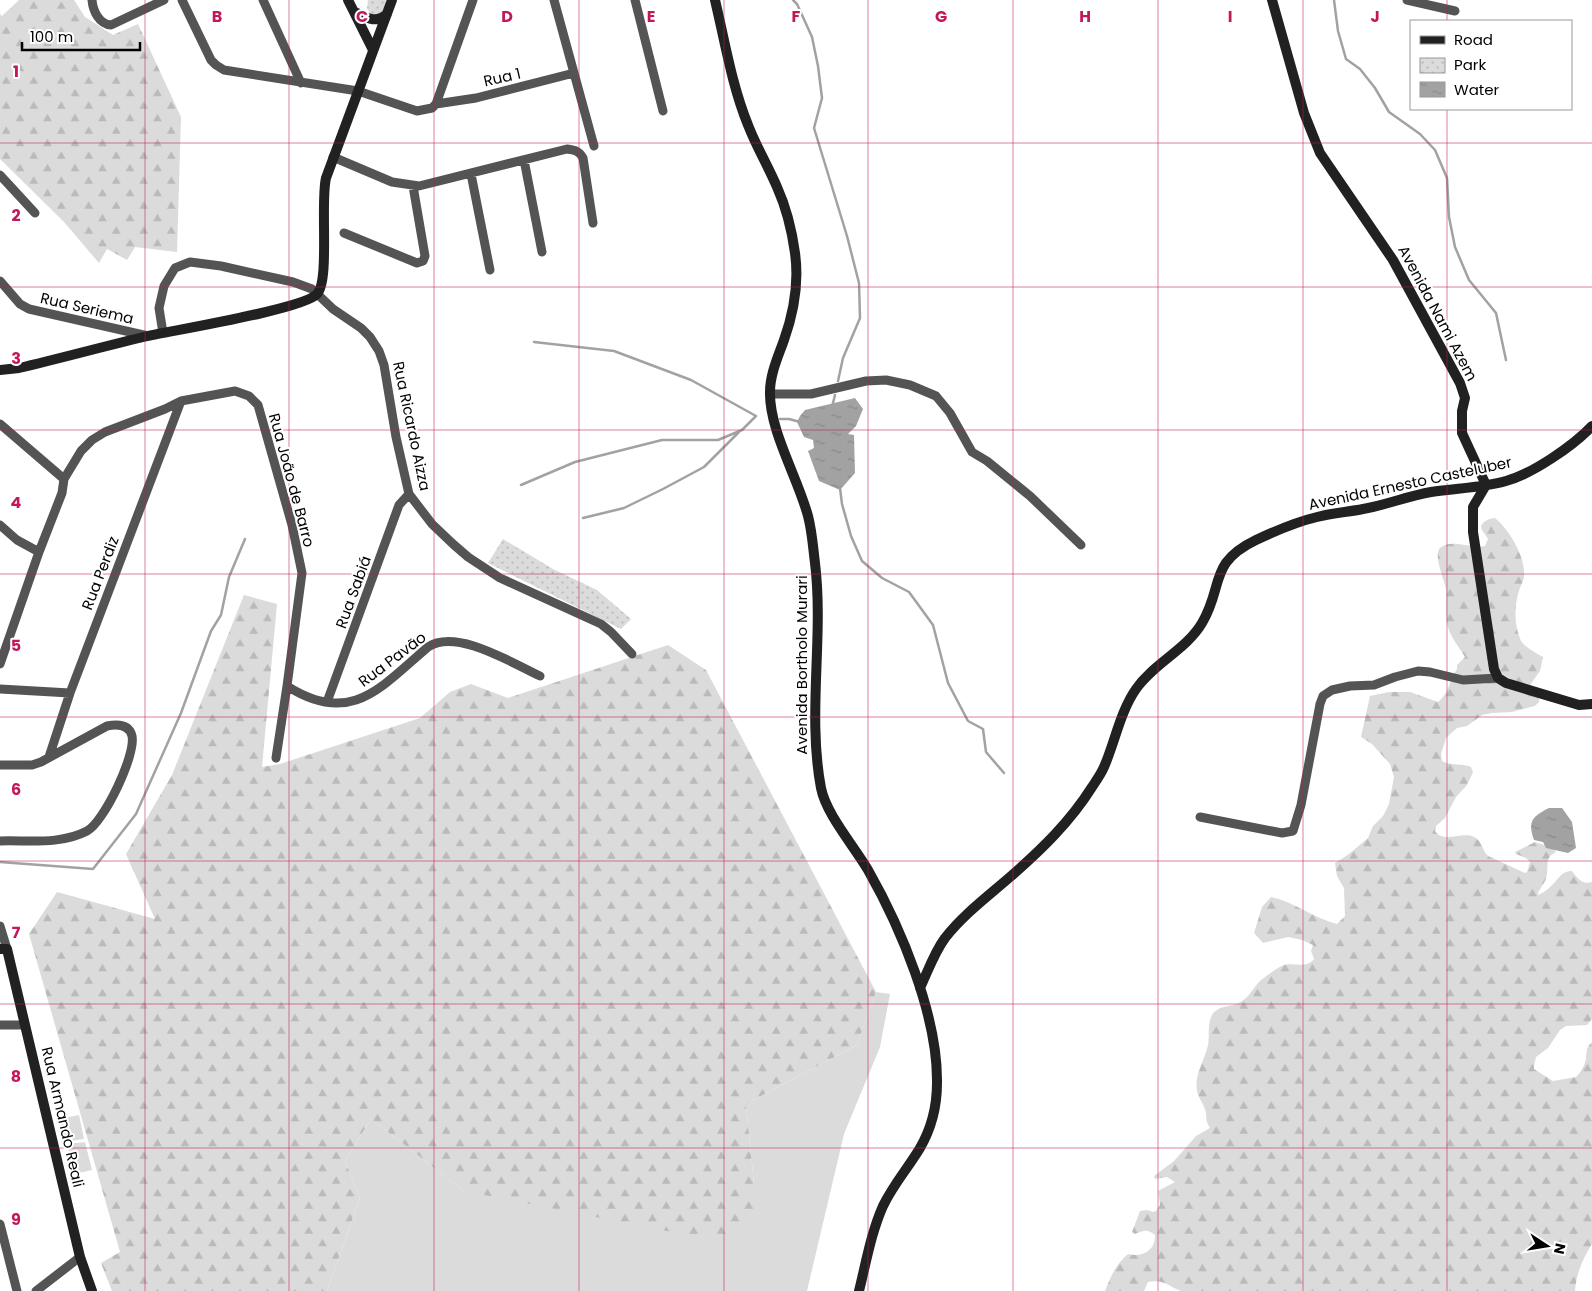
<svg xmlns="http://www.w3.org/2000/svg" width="1592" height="1291" font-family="Poppins,sans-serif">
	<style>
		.green { fill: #dbdbdb }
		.forest { fill: url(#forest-firs) }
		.park { fill: url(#park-dots) }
		.water { fill: url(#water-ripples) }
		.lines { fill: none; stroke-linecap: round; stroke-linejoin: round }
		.stream { stroke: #a2a2a2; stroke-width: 2.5 }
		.street { stroke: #545454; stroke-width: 9 }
		.secondary { stroke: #212121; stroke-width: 10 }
		.grid { fill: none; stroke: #c2185b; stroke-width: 1; stroke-opacity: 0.55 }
		.labels { text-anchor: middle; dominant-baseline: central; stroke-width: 4; stroke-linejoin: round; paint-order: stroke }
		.street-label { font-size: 15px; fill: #000; stroke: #fff }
		.grid-label { font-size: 16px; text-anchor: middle; font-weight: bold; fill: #c2185b; stroke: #fff; stroke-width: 4; stroke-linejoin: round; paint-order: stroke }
	</style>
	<defs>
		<pattern id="forest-firs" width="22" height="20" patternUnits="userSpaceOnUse" patternTransform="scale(1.25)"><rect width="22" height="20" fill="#dbdbdb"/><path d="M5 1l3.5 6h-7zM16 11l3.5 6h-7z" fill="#bababa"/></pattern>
		<pattern id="park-dots" width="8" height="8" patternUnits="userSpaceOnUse" patternTransform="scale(1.25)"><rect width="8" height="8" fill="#dbdbdb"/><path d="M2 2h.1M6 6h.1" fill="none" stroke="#bababa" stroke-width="1.8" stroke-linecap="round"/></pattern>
		<pattern id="water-ripples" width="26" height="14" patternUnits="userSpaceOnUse" patternTransform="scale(1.25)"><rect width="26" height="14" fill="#a2a2a2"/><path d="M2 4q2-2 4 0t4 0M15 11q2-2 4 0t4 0" fill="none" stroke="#8a8a8a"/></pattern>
	</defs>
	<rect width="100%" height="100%" fill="#fff"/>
	<path class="green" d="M 876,992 L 890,994 L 880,1047 L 844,1134 L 807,1291 L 327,1291 L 360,1198 L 345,1161 L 371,1119 L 464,1191 L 754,1183 L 746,1104 L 857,1045 Z
		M 79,1115 L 84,1139 L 64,1142 L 59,1119 Z
		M 85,1142 L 92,1170 L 74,1174 L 67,1144 Z"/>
	<path class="forest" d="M 19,0 L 74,0 L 85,17 L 113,35 L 138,24 L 181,117 L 177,252 L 135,247 L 127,260 L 107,249 L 99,263 L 64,222 L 0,159 L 0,14 L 2,16 Z
		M 1495,518 C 1509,529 1526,558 1524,576 C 1524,581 1520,586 1519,591 C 1514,606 1514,626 1521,641 C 1525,647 1536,653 1543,657 L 1540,671 L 1528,688 L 1539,698 L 1539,702 L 1535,706 L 1512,712 L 1492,713 L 1482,715 L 1467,726 L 1457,728 L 1446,738 L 1441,754 L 1442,761 C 1451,766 1462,763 1471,767 L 1473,772 L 1467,785 L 1456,797 L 1445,818 L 1436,826 L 1435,831 C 1444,844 1462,831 1474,837 C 1482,840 1482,851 1488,856 L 1525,873 L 1527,872 L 1530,862 L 1526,858 L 1516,854 L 1515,852 L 1535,842 L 1553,848 L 1556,852 C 1543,858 1550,867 1546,878 C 1545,883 1540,888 1538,893 L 1538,895 C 1542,893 1546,891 1549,888 C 1558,881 1560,871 1572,871 C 1578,879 1582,885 1592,882 L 1592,1019 L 1587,1025 L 1566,1026 L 1560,1030 L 1548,1048 L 1536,1057 L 1534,1065 L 1534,1069 L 1553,1081 L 1576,1077 C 1581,1072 1586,1064 1586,1057 C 1587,1050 1586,1048 1592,1042 L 1592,1244 C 1583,1258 1576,1274 1575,1291 L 1181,1291 C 1167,1286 1165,1279 1148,1282 L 1144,1291 L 1105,1291 C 1111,1276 1116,1264 1128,1254 C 1142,1258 1156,1250 1155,1235 C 1147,1229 1144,1230 1135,1234 L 1132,1232 L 1140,1211 L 1147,1210 L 1153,1212 L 1156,1211 L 1160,1205 L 1158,1191 L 1175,1182 L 1167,1177 L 1155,1179 L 1154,1176 L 1174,1161 L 1196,1136 L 1210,1128 C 1204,1119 1208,1114 1204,1107 C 1203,1103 1200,1100 1199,1097 C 1191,1079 1204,1063 1208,1045 C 1210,1036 1207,1024 1212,1015 C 1219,1004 1233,1008 1242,1001 C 1249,997 1254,987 1260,981 C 1262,979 1278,967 1282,966 C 1292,961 1305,970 1314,959 L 1311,951 L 1313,945 L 1302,940 L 1288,937 L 1263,943 L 1254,933 L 1262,907 L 1271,897 C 1295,902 1313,918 1337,924 L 1345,916 L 1344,888 L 1337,876 L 1335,863 L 1349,854 L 1368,838 L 1373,826 L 1383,816 L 1389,804 L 1394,777 L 1390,764 L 1372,744 L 1361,737 L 1370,696 L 1389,692 L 1410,692 L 1438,702 C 1449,694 1449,680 1457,669 L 1457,665 L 1465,657 C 1459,647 1451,638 1448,627 C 1444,614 1447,601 1446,589 C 1444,579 1433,555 1440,548 C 1450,538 1473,549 1485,546 L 1488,539 L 1482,530 L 1481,526 C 1485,520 1488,519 1495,518 Z
		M 244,595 L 277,604 L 262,767 L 280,764 L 420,718 L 450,692 L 471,684 L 508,698 L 668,645 L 706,670 L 876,992 L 857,1045 L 746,1104 L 754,1183 L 754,1215 L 723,1242 L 464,1191 L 371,1119 L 345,1161 L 360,1198 L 327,1291 L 112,1291 L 101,1263 L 120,1252 L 29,934 L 57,892 L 155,919 L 126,854 L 172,775 Z"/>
	<path class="park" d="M 368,0 L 386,0 L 388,7 L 377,16 L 370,14 L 367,8 Z
		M 503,539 L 553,569 L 597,590 L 631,619 L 621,629 L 488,563 Z"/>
	<path class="water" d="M 855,398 L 863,409 L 856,426 L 848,434 L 854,435 L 855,473 L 840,490 L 819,481 L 808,451 L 814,448 L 813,440 L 804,437 L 797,422 L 800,416 L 805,410 Z
		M 1549,808 L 1562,808 L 1572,822 L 1576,848 L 1568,853 L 1546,848 L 1543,842 L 1534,840 C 1527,821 1533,816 1549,808 Z"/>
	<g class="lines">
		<path class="stream" d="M 793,0 L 797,4 L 812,37 L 818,66 L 822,98 L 814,128 L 847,236 L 859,283 L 860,318 L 843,358 L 838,381
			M 1334,0 L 1338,31 L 1346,59 L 1360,69 L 1375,88 L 1389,112 L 1420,134 L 1435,150 L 1447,178 L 1449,217 L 1455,247 L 1469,280 L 1496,313 L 1506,360
			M 832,407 L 835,395
			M 780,419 L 789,419 L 800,422
			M 521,485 L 575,462 L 662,440 L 718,440 L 742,430 L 756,416 L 691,380 L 614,351 L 534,342
			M 840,488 L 842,504 L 851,536 L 862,561 L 882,578 L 909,592 L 933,625 L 948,683 L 968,721 L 983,729 L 986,752 L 1004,773
			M 583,518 L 624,508 L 663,489 L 704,467 L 739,432
			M 0,862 L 93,869 L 136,814 L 181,713 L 211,631 L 221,615 L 229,577 L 245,539"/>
		<path class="street" d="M 92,0 C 93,11 99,24 111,25 L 164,0
			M 182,0 L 211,60 L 216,65 L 224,70 L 358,91 L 417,111 L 432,108 L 436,104
			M 263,0 L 301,83
			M 554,0 L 594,146
			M 635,0 L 663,111
			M 1407,0 L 1455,11
			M 436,104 L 476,98 L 574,73
			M 436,104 L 473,0
			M 333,157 L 392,182 L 419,186 L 567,149 C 575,150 579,151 583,158 L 593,223
			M 524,160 L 542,252
			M 471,174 L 490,270
			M 0,175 L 35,213
			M 344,233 L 417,263 L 423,261 L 425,256 L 413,186
			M 0,281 L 20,304 L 29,309 L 148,336
			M 163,333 L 159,308 L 164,286 L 175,268 L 190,262 L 221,266 L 293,282 L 312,289 L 333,309 L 361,328 L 370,337 L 379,351 L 384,365 L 396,437 L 409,494 L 432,524 L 453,544 L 468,557 L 500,578 L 601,624 L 611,632 L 632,654
			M 770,394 L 811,394 L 866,381 L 886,380 L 910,385 L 936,396 L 950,413 L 972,452 L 987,461 L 1030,496 L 1081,545
			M 0,424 L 64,479
			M 0,525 L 17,540 L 39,552
			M 0,664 L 39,552 L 62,493 L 64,479 L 81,451 L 92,440 L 105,432 L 165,409 L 181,401 L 235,391 L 249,396 L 258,405 L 292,525 L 302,573 L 287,686 L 276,758
			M 287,686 C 351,727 381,687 428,647 C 456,628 512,663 540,676
			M 0,689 L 70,693
			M 327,702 L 399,505 L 409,494
			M 49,757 L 70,693 L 181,401
			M 0,765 L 32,765 L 41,762 L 107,726 C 117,724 129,724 132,736 C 136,755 104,822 87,831 C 60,845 29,840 0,841
			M 1200,817 L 1282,833 L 1293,831 L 1301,805 L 1320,704 L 1323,696 L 1332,690 L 1350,686 L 1374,685 L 1395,677 L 1418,671 L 1430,672 L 1463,680 L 1498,678
			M 0,926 L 7,949
			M 0,1025 L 25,1025
			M 0,1224 L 17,1291
			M 36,1291 L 80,1257"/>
		<path class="secondary" d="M 348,0 L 373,50
			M 715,0 C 725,42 732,86 748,125 C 756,146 768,166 777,187 C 786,207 792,231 795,253 C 799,282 794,312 784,340 C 778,357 770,374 770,392 C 769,430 798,478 808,516 C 812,531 813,547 815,563 C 824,637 807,714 821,788 C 826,814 854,846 868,870 C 901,928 938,1016 937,1083 C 937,1105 931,1129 920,1148 C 908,1168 893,1185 883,1206 C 871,1233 866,1263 859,1291
			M 1272,0 L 1304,113 L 1320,153 L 1393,260 L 1460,383 L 1465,398 L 1462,411 L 1462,433 L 1486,485 L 1473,507 L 1473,532 L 1494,669 L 1498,678 L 1506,683 L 1579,705 L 1592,704
			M 355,12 C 367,18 376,24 387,14
			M 0,370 L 19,368 C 62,358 105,346 148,336 C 175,330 304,309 317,294 C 330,281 320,202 326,178 L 392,0
			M 0,949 L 7,949 L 80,1257 L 92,1291
			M 920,988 C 928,971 934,953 945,938 C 964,914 987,897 1010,877 C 1041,850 1070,822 1092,787 C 1096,781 1101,774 1104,767 C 1115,742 1120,712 1136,689 C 1154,663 1186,650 1202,623 C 1224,586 1208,563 1256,540 C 1275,531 1296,522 1317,517 C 1332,513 1348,512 1363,509 C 1386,505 1408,496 1431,492 C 1456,488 1482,488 1506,481 C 1532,474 1573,446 1592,426"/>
	</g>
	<path class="grid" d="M 145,0 L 145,1291M 289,0 L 289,1291M 434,0 L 434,1291M 579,0 L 579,1291M 724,0 L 724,1291M 868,0 L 868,1291M 1013,0 L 1013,1291M 1158,0 L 1158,1291M 1303,0 L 1303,1291M 1447,0 L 1447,21M 1447,109 L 1447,1291M 0,143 L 1592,143M 0,287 L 1592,287M 0,430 L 1592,430M 0,574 L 1592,574M 0,717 L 1592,717M 0,861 L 1592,861M 0,1004 L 1592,1004M 0,1148 L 1592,1148"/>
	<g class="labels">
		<g class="street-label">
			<text transform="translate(502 77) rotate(-13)">Rua 1</text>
			<text transform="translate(87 308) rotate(13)">Rua Seriema</text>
			<text transform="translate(1438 313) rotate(62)">Avenida Nami Azem</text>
			<text transform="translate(412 426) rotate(78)">Rua Ricardo Aizza</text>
			<text transform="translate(292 480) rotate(75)">Rua João de Barro</text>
			<text transform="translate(1410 483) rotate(-12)">Avenida Ernesto Casteluber</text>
			<text transform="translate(100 573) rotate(-69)">Rua Perdiz</text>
			<text transform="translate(353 592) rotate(-70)">Rua Sabiá</text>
			<text transform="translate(392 659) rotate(-37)">Rua Pavão</text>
			<text transform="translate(801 665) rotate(-90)">Avenida Bortholo Murari</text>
			<text transform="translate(63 1117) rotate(77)">Rua Armando Reali</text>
		</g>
	</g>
	<g class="grid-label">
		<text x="217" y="22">B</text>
		<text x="362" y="22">C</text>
		<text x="507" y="22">D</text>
		<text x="651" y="22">E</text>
		<text x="796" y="22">F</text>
		<text x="941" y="22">G</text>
		<text x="1085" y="22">H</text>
		<text x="1230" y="22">I</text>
		<text x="1375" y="22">J</text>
		<text x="16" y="77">1</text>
		<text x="16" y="221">2</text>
		<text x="16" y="364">3</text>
		<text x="16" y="508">4</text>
		<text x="16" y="651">5</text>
		<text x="16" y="795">6</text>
		<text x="16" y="938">7</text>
		<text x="16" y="1082">8</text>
		<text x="16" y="1225">9</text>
	</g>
	<rect x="1410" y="20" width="162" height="90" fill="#ffffff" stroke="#999999"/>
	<rect x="1420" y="36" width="25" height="8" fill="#212121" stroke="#999999"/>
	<text x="1454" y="45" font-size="15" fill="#000000">Road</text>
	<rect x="1420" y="58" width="25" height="15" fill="url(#park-dots)" stroke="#999999"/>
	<text x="1454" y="70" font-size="15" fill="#000000">Park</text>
	<rect x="1420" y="82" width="25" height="15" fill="url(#water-ripples)" stroke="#999999"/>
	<text x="1454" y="95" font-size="15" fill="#000000">Water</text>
	<g transform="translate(1547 1246) rotate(102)" stroke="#ffffff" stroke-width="4" paint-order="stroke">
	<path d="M0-4L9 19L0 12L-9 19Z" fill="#000000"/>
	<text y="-8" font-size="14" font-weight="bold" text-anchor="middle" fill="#000000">N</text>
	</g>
	<path d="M22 42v8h118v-8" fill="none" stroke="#000000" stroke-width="2.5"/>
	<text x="30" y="42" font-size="15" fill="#000000" stroke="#ffffff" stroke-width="4" paint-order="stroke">100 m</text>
</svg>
